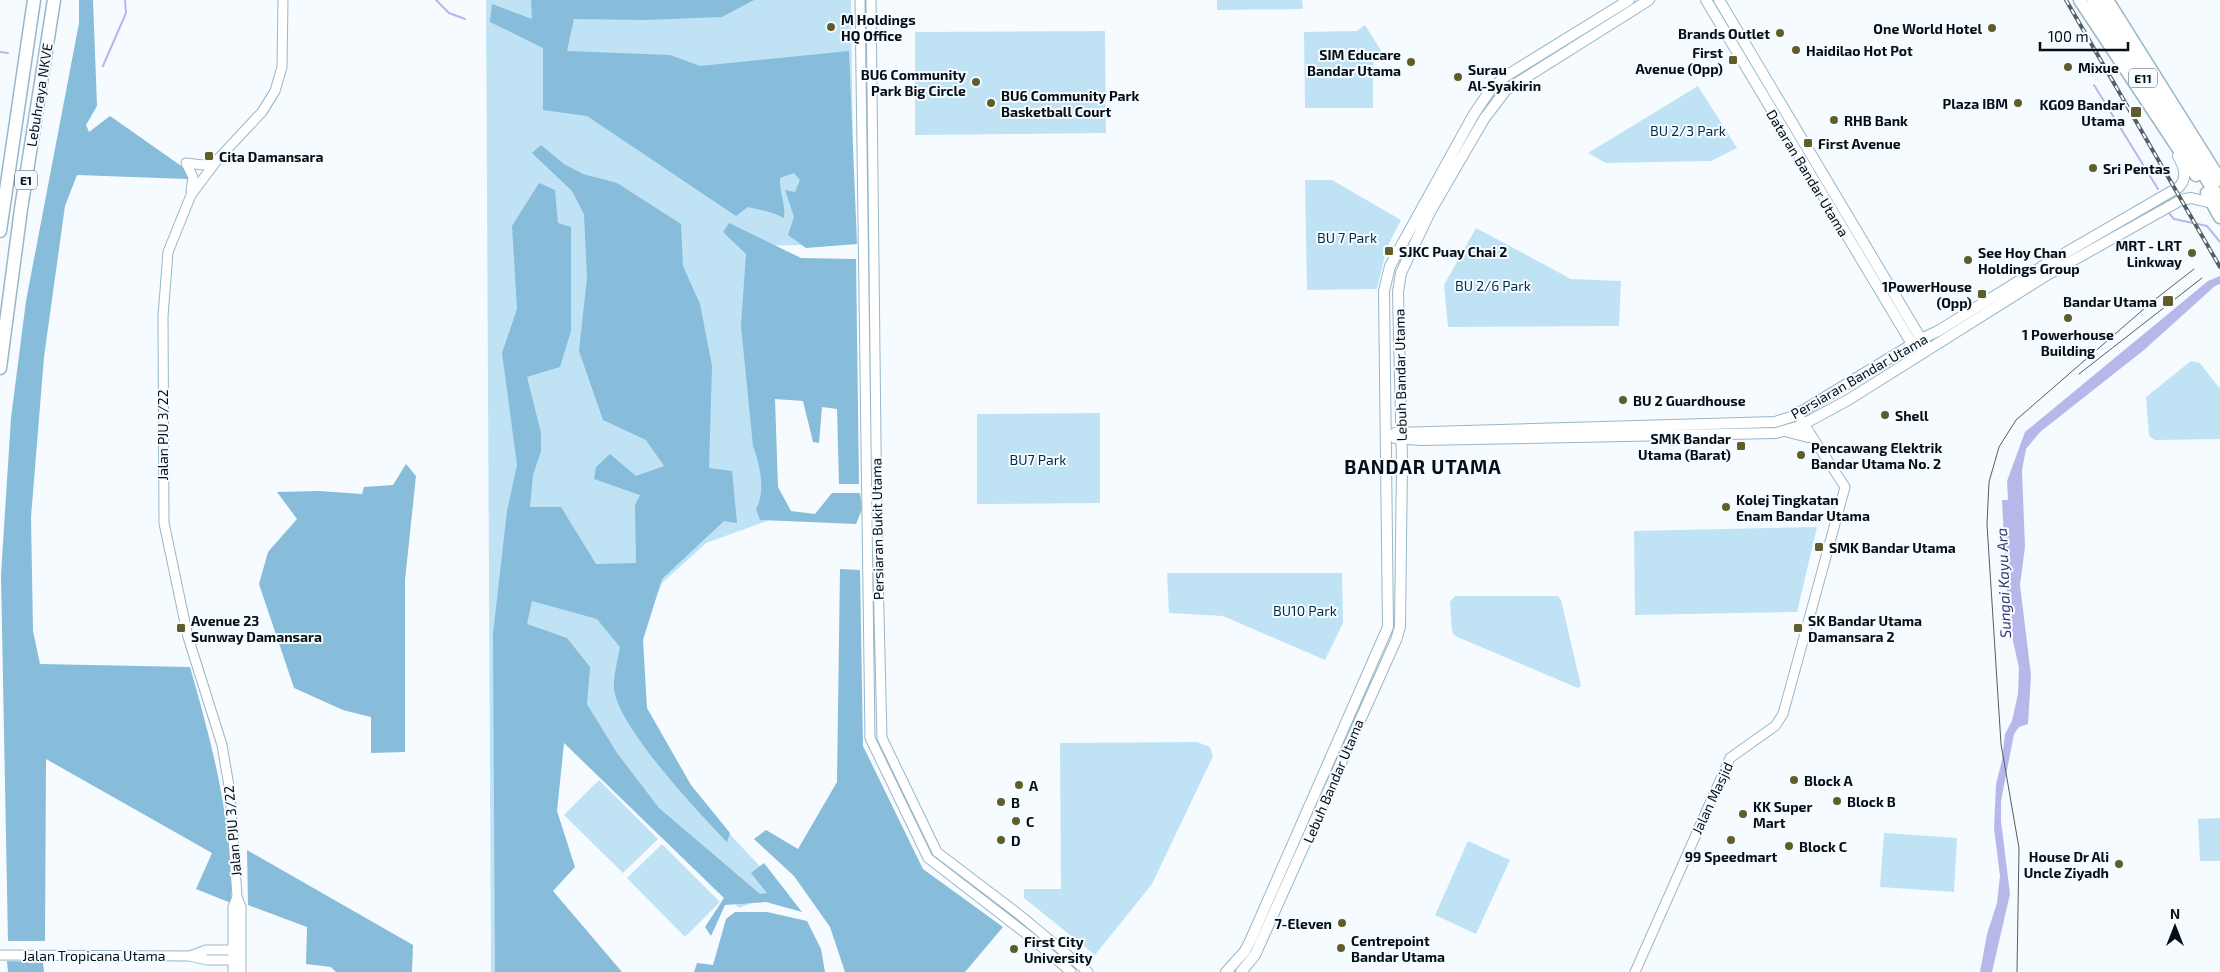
<svg xmlns="http://www.w3.org/2000/svg" width="2220" height="972" font-family="'Exo 2',sans-serif">
	<style>
		.green { fill: #c0e2f5 }
		.forest { fill: #87bcda }
		.water { fill: #b7b8ea }
		.lines { fill: none; stroke-linecap: round; stroke-linejoin: round }
		.stream { stroke: #b7b8ea; stroke-width: 2 }
		.minor-casing { stroke: #98b7c9; stroke-width: 11 }
		.major-casing { stroke: #98b7c9; stroke-width: 12 }
		.highway-casing { stroke: #98b7c9; stroke-width: 15 }
		.minor { stroke: #fff; stroke-width: 9 }
		.major { stroke: #fff; stroke-width: 10 }
		.highway { stroke: #fff; stroke-width: 12 }
		.tram { stroke: #555e64; stroke-width: 1 }
		.rail-casing { stroke: #555e64; stroke-width: 4 }
		.rail { stroke: #f5fbff; stroke-width: 2; stroke-dasharray: 5.5; stroke-linecap: butt }
		.poi-dot { fill: #5f5d2a; stroke: #f5fbff; stroke-width: 2 }
		.labels { text-anchor: middle; dominant-baseline: central; stroke-width: 4; stroke-linejoin: round; paint-order: stroke }
		.shield { fill: #f5fbff; stroke: #4d565c; stroke-width: 1 }
		.shield-label { font-size: 12px; font-weight: bold; fill: #050f16 }
		.poi-label { font-size: 14px; font-weight: bold; fill: #050f16; stroke: #f5fbff; text-anchor: start }
		.street-label { font-size: 14px; fill: #050f16; stroke: #f5fbff }
		.park-label { font-size: 14px; fill: #002e42; stroke: #f5fbff }
		.water-label { font-size: 15px; font-style: italic; fill: #393470; stroke: #f5fbff }
		.district-label { font-size: 19px; font-weight: bold; letter-spacing: 1px; fill: #050f16; stroke: #f5fbff }
	</style>
	<rect width="100%" height="100%" fill="#f5fbff"/>
	<path class="green" d="M 486,0 L 851,0 L 854,244 L 748,246 L 778,517 L 706,543 L 662,583 L 637,642 L 644,712 L 698,800 L 783,891 L 739,908 L 567,727 L 544,742 L 541,887 L 588,972 L 491,972 Z
		M 1217,0 L 1302,0 L 1303,9 L 1217,10 Z
		M 1365,25 L 1385,57 L 1373,57 L 1373,108 L 1305,108 L 1304,32 L 1357,31 Z
		M 1105,31 L 1106,133 L 915,135 L 915,32 Z
		M 1698,86 L 1737,148 L 1711,161 L 1606,163 L 1588,153 Z
		M 1305,180 L 1332,180 L 1401,220 L 1387,247 L 1377,289 L 1307,290 Z
		M 1476,228 L 1571,279 L 1621,281 L 1619,326 L 1448,327 L 1444,285 Z
		M 2191,361 L 2200,363 L 2220,389 L 2220,439 L 2155,440 L 2149,436 L 2146,397 Z
		M 1100,413 L 1100,503 L 977,504 L 977,414 Z
		M 1817,527 L 1797,612 L 1635,615 L 1634,531 Z
		M 1167,573 L 1342,573 L 1343,623 L 1325,660 L 1223,616 L 1169,613 Z
		M 1455,596 L 1558,596 L 1561,600 L 1581,686 L 1578,688 L 1455,636 L 1452,631 L 1450,602 Z
		M 1197,742 L 1210,747 L 1213,756 L 1152,884 L 1095,955 L 1024,898 L 1024,889 L 1061,889 L 1060,743 Z
		M 599,780 L 658,839 L 623,873 L 564,815 Z
		M 2220,818 L 2220,861 L 2200,861 L 2198,819 Z
		M 1884,833 L 1957,838 L 1954,892 L 1880,887 Z
		M 1468,841 L 1510,860 L 1476,934 L 1435,915 Z
		M 662,844 L 720,902 L 685,937 L 627,878 Z"/>
	<path class="forest" d="M 79,0 L 93,0 L 97,106 L 86,125 L 89,132 L 110,116 L 187,170 L 188,179 L 77,175 L 65,206 L 44,357 L 31,517 L 33,631 L 40,664 L 190,667 C 212,744 233,822 231,903 L 196,889 L 212,853 L 46,759 L 45,941 L 8,941 L 1,575 L 11,418 L 26,301 L 79,23 Z
		M 531,0 L 754,0 L 722,17 L 645,20 L 574,19 L 567,51 L 670,55 L 700,66 L 849,51 L 857,244 L 806,248 L 788,235 L 794,217 L 785,190 L 795,192 L 800,180 L 794,173 L 780,178 C 779,192 786,204 784,218 L 773,213 L 748,207 L 736,216 L 587,116 L 543,110 L 543,48 L 490,22 L 492,4 L 532,19 Z
		M 541,145 L 564,164 L 583,174 L 617,183 L 681,224 L 683,266 L 700,304 L 712,366 L 709,468 L 732,471 L 737,523 L 724,521 L 662,579 L 643,640 L 647,708 L 691,785 L 730,833 L 727,842 C 699,813 618,727 614,689 C 613,676 618,660 620,647 L 597,619 L 532,601 L 527,624 L 567,638 L 590,667 L 587,704 L 617,753 L 659,808 L 760,894 L 767,893 L 751,873 L 764,863 L 802,912 L 766,902 L 725,905 L 711,936 L 705,927 L 724,898 L 564,743 L 557,811 L 575,867 L 553,891 L 622,972 L 495,972 L 493,634 L 507,511 L 517,465 L 502,353 L 517,309 L 512,226 L 539,183 L 555,190 L 558,223 L 571,227 L 571,331 L 560,367 L 527,377 L 541,433 L 541,451 L 533,475 L 530,507 L 561,507 L 596,564 L 636,563 L 635,505 L 640,495 L 594,479 L 596,467 L 610,454 L 636,476 L 664,466 L 646,440 L 603,420 L 579,351 L 587,278 L 584,214 L 572,191 L 532,153 Z
		M 729,223 L 801,258 L 856,259 L 859,484 L 839,484 L 837,409 L 822,407 L 819,443 L 813,442 L 803,401 L 775,399 L 778,487 L 791,511 L 815,514 L 832,493 L 860,493 L 862,509 L 856,524 L 760,520 L 756,509 C 766,492 760,464 753,446 L 741,326 L 746,254 L 723,232 Z
		M 406,464 L 416,476 L 405,580 L 405,752 L 371,753 L 371,717 L 343,710 L 294,688 L 259,584 L 268,552 L 297,519 L 277,492 L 319,491 L 362,494 L 364,487 L 393,485 Z
		M 840,569 L 860,570 L 863,746 L 923,869 L 1003,927 L 965,972 L 845,972 L 830,927 L 794,876 L 754,839 L 766,830 L 798,849 L 837,782 Z
		M 247,850 L 413,945 L 412,972 L 336,972 L 331,967 L 306,964 L 307,927 L 248,905 Z
		M 735,912 L 767,912 L 807,921 L 821,949 L 825,972 L 694,972 L 697,963 L 713,965 L 726,919 Z
		M 7,961 L 43,962 L 44,972 L 8,972 Z"/>
	<path class="water" d="M 2220,276 L 2220,284 L 2215,286 L 2144,350 L 2040,432 L 2026,449 L 2022,470 L 2025,547 L 2020,585 L 2031,675 L 2028,724 L 2019,727 L 2014,734 L 2001,801 L 2001,821 L 2010,894 L 1992,972 L 1980,972 L 1987,934 L 1997,903 L 2000,876 L 1994,828 L 1996,784 L 2002,760 L 2005,734 L 2012,721 L 2018,694 L 2019,668 L 2008,618 L 2002,500 L 2008,500 L 2007,481 L 2025,432 L 2208,281 Z"/>
	<g class="lines">
		<path class="stream" d="M 436,0 L 449,13 L 465,19
			M 0,52 L 8,53
			M 103,66 L 126,13 L 125,0
			M 2094,85 L 2158,189
			M 2168,212 L 2174,219 L 2207,226 L 2220,242"/>
		<g class="minor-casing">
			<path id="minor" d="M 860,0 L 870,738 L 928,858 L 1029,936 L 1071,972
				M 871,0 L 877,530 L 882,738 L 937,852 L 1021,916 L 1088,972
				M 186,163 L 203,165 L 215,161
				M 186,163 L 193,177 L 191,191
				M 0,955 L 189,956 L 207,960 L 241,960
				M 190,956 L 206,950 L 238,950
				M 233,972 L 233,907 L 237,897
				M 241,972 L 241,907 L 237,897 L 230,792 L 222,745 L 188,637 L 164,523 L 163,316 L 168,252 L 191,195 L 218,159 L 262,112 L 275,91 L 282,67 L 283,0
				M 1635,972 L 1730,758 L 1775,726 L 1783,714 L 1845,487 L 1800,418"/>
		</g>
		<g class="major-casing">
			<path id="major" d="M 1706,0 L 1912,344
				M 1719,0 L 1921,339
				M 1785,431 L 1808,437
				M 1395,433 L 1775,422 L 1794,416 L 1921,339 L 1938,331 L 2048,263 L 2179,187 C 2188,177 2184,167 2178,156
				M 1395,438 L 1421,440 L 1776,433 L 1800,426 L 1848,400 L 2047,275 L 2181,200 L 2191,198 L 2212,203
				M 1226,972 L 1245,951 L 1251,939 L 1388,627 L 1384,291 L 1390,266 L 1474,114 L 1491,89 L 1506,76 L 1629,0
				M 1241,972 L 1255,955 L 1396,640 L 1400,627 L 1402,462 L 1398,292 L 1401,273 L 1430,212 L 1484,119 L 1506,90 L 1649,0"/>
		</g>
		<g class="highway-casing">
			<path id="highway" d="M 2080,0 L 2196,175
				M 2094,0 L 2220,200
				M 2107,0 L 2220,180
				M 2207,193 L 2220,217
				M 0,231 L 34,0
				M 0,368 L 21,209 L 54,0"/>
		</g>
		<use href="#minor" class="minor"/>
		<use href="#major" class="major"/>
		<use href="#highway" class="highway"/>
		<path class="tram" d="M 2079,374 L 2202,278
			M 2017,972 L 2019,848 L 2001,744 L 1987,524 L 1989,482 L 1999,447 L 2016,420 L 2153,301 L 2194,269"/>
		<g class="rail-casing">
			<path id="rail" d="M 2066,0 L 2220,267"/>
		</g>
		<use href="#rail" class="rail"/>
	</g>
	<g class="poi-dot">
		<circle cx="831" cy="27" r="5"/>
		<circle cx="1992" cy="28" r="5"/>
		<circle cx="1780" cy="33" r="5"/>
		<circle cx="1796" cy="50" r="5"/>
		<rect x="1728" y="55" width="10" height="10" rx="2.5"/>
		<circle cx="1411" cy="62" r="5"/>
		<circle cx="2068" cy="67" r="5"/>
		<circle cx="1458" cy="77" r="5"/>
		<circle cx="976" cy="82" r="5"/>
		<circle cx="991" cy="103" r="5"/>
		<circle cx="2018" cy="103" r="5"/>
		<rect x="2130" y="106" width="12" height="12" rx="2.5"/>
		<circle cx="1834" cy="120" r="5"/>
		<rect x="1803" y="138" width="10" height="10" rx="2.5"/>
		<rect x="204" y="151" width="10" height="10" rx="2.5"/>
		<circle cx="2093" cy="168" r="5"/>
		<rect x="1384" y="246" width="10" height="10" rx="2.5"/>
		<circle cx="2192" cy="253" r="5"/>
		<circle cx="1968" cy="260" r="5"/>
		<rect x="1977" y="289" width="10" height="10" rx="2.5"/>
		<rect x="2162" y="295" width="12" height="12" rx="2.5"/>
		<circle cx="2068" cy="318" r="5"/>
		<circle cx="1623" cy="400" r="5"/>
		<circle cx="1885" cy="415" r="5"/>
		<rect x="1736" y="441" width="10" height="10" rx="2.5"/>
		<circle cx="1801" cy="455" r="5"/>
		<circle cx="1726" cy="507" r="5"/>
		<rect x="1814" y="542" width="10" height="10" rx="2.5"/>
		<rect x="176" y="623" width="10" height="10" rx="2.5"/>
		<rect x="1793" y="623" width="10" height="10" rx="2.5"/>
		<circle cx="1794" cy="780" r="5"/>
		<circle cx="1019" cy="785" r="5"/>
		<circle cx="1837" cy="801" r="5"/>
		<circle cx="1001" cy="802" r="5"/>
		<circle cx="1743" cy="814" r="5"/>
		<circle cx="1016" cy="821" r="5"/>
		<circle cx="1001" cy="840" r="5"/>
		<circle cx="1731" cy="840" r="5"/>
		<circle cx="1789" cy="846" r="5"/>
		<circle cx="2119" cy="864" r="5"/>
		<circle cx="1342" cy="923" r="5"/>
		<circle cx="1341" cy="948" r="5"/>
		<circle cx="1014" cy="949" r="5"/>
	</g>
	<g class="labels">
		<g class="shield">
			<rect x="2129" y="68.5" width="28" height="19" rx="4"/>
			<rect x="15" y="170.5" width="22" height="19" rx="4"/>
		</g>
		<g class="shield-label">
			<text x="2143" y="78">E11</text>
			<text x="26" y="180">E1</text>
		</g>
		<g class="poi-label">
			<text x="841" y="19">M Holdings<tspan x="841" dy="16">HQ Office</tspan></text>
			<text x="1982" y="28" text-anchor="end">One World Hotel</text>
			<text x="1770" y="33" text-anchor="end">Brands Outlet</text>
			<text x="1806" y="50">Haidilao Hot Pot</text>
			<text x="1723" y="52" text-anchor="end">First<tspan x="1723" dy="16">Avenue (Opp)</tspan></text>
			<text x="1401" y="54" text-anchor="end">SIM Educare<tspan x="1401" dy="16">Bandar Utama</tspan></text>
			<text x="2078" y="67">Mixue</text>
			<text x="1468" y="69">Surau<tspan x="1468" dy="16">Al-Syakirin</tspan></text>
			<text x="966" y="74" text-anchor="end">BU6 Community<tspan x="966" dy="16">Park Big Circle</tspan></text>
			<text x="1001" y="95">BU6 Community Park<tspan x="1001" dy="16">Basketball Court</tspan></text>
			<text x="2008" y="103" text-anchor="end">Plaza IBM</text>
			<text x="2125" y="104" text-anchor="end">KG09 Bandar<tspan x="2125" dy="16">Utama</tspan></text>
			<text x="1844" y="120">RHB Bank</text>
			<text x="1818" y="143">First Avenue</text>
			<text x="219" y="156">Cita Damansara</text>
			<text x="2103" y="168">Sri Pentas</text>
			<text x="2182" y="245" text-anchor="end">MRT - LRT<tspan x="2182" dy="16">Linkway</tspan></text>
			<text x="1399" y="251">SJKC Puay Chai 2</text>
			<text x="1978" y="252">See Hoy Chan<tspan x="1978" dy="16">Holdings Group</tspan></text>
			<text x="1972" y="286" text-anchor="end">1PowerHouse<tspan x="1972" dy="16">(Opp)</tspan></text>
			<text x="2157" y="301" text-anchor="end">Bandar Utama</text>
			<text x="2068" y="334" text-anchor="middle">1 Powerhouse<tspan x="2068" dy="16">Building</tspan></text>
			<text x="1633" y="400">BU 2 Guardhouse</text>
			<text x="1895" y="415">Shell</text>
			<text x="1731" y="438" text-anchor="end">SMK Bandar<tspan x="1731" dy="16">Utama (Barat)</tspan></text>
			<text x="1811" y="447">Pencawang Elektrik<tspan x="1811" dy="16">Bandar Utama No. 2</tspan></text>
			<text x="1736" y="499">Kolej Tingkatan<tspan x="1736" dy="16">Enam Bandar Utama</tspan></text>
			<text x="1829" y="547">SMK Bandar Utama</text>
			<text x="191" y="620">Avenue 23<tspan x="191" dy="16">Sunway Damansara</tspan></text>
			<text x="1808" y="620">SK Bandar Utama<tspan x="1808" dy="16">Damansara 2</tspan></text>
			<text x="1804" y="780">Block A</text>
			<text x="1029" y="785">A</text>
			<text x="1847" y="801">Block B</text>
			<text x="1011" y="802">B</text>
			<text x="1753" y="806">KK Super<tspan x="1753" dy="16">Mart</tspan></text>
			<text x="1026" y="821">C</text>
			<text x="1011" y="840">D</text>
			<text x="1799" y="846">Block C</text>
			<text x="1731" y="856" text-anchor="middle">99 Speedmart</text>
			<text x="2109" y="856" text-anchor="end">House Dr Ali<tspan x="2109" dy="16">Uncle Ziyadh</tspan></text>
			<text x="1332" y="923" text-anchor="end">7-Eleven</text>
			<text x="1351" y="940">Centrepoint<tspan x="1351" dy="16">Bandar Utama</tspan></text>
			<text x="1024" y="941">First City<tspan x="1024" dy="16">University</tspan></text>
		</g>
		<g class="street-label">
			<text transform="translate(39 95) rotate(-81)">Lebuhraya NKVE</text>
			<text transform="translate(1808 173) rotate(59)">Dataran Bandar Utama</text>
			<text transform="translate(1400 375) rotate(-91)">Lebuh Bandar Utama</text>
			<text transform="translate(1859 376) rotate(-30)">Persiaran Bandar Utama</text>
			<text transform="translate(162 435) rotate(-90)">Jalan PJU 3/22</text>
			<text transform="translate(877 529) rotate(-91)">Persiaran Bukit Utama</text>
			<text transform="translate(1333 781) rotate(-67)">Lebuh Bandar Utama</text>
			<text transform="translate(1712 798) rotate(-65)">Jalan Masjid</text>
			<text transform="translate(232 831) rotate(-95)">Jalan PJU 3/22</text>
			<text x="94" y="955">Jalan Tropicana Utama</text>
		</g>
		<g class="park-label">
			<text x="1688" y="130">BU 2/3 Park</text>
			<text x="1347" y="237">BU 7 Park</text>
			<text x="1493" y="285">BU 2/6 Park</text>
			<text x="1038" y="459">BU7 Park</text>
			<text x="1305" y="610">BU10 Park</text>
		</g>
		<g class="water-label">
			<text transform="translate(2003 583) rotate(-92)">Sungai Kayu Ara</text>
		</g>
		<g class="district-label">
			<text x="1423" y="466">BANDAR UTAMA</text>
		</g>
	</g>
	<g transform="translate(2175 927)" stroke="#f5fbff" stroke-width="4" paint-order="stroke">
	<path d="M0-4L9 19L0 12L-9 19Z" fill="#050f16"/>
	<text y="-8" font-size="14" font-weight="bold" text-anchor="middle" fill="#050f16">N</text>
	</g>
	<path d="M2040 42v8h88v-8" fill="none" stroke="#050f16" stroke-width="2.5"/>
	<text x="2048" y="42" font-size="15" fill="#050f16" stroke="#f5fbff" stroke-width="4" paint-order="stroke">100 m</text>
</svg>
